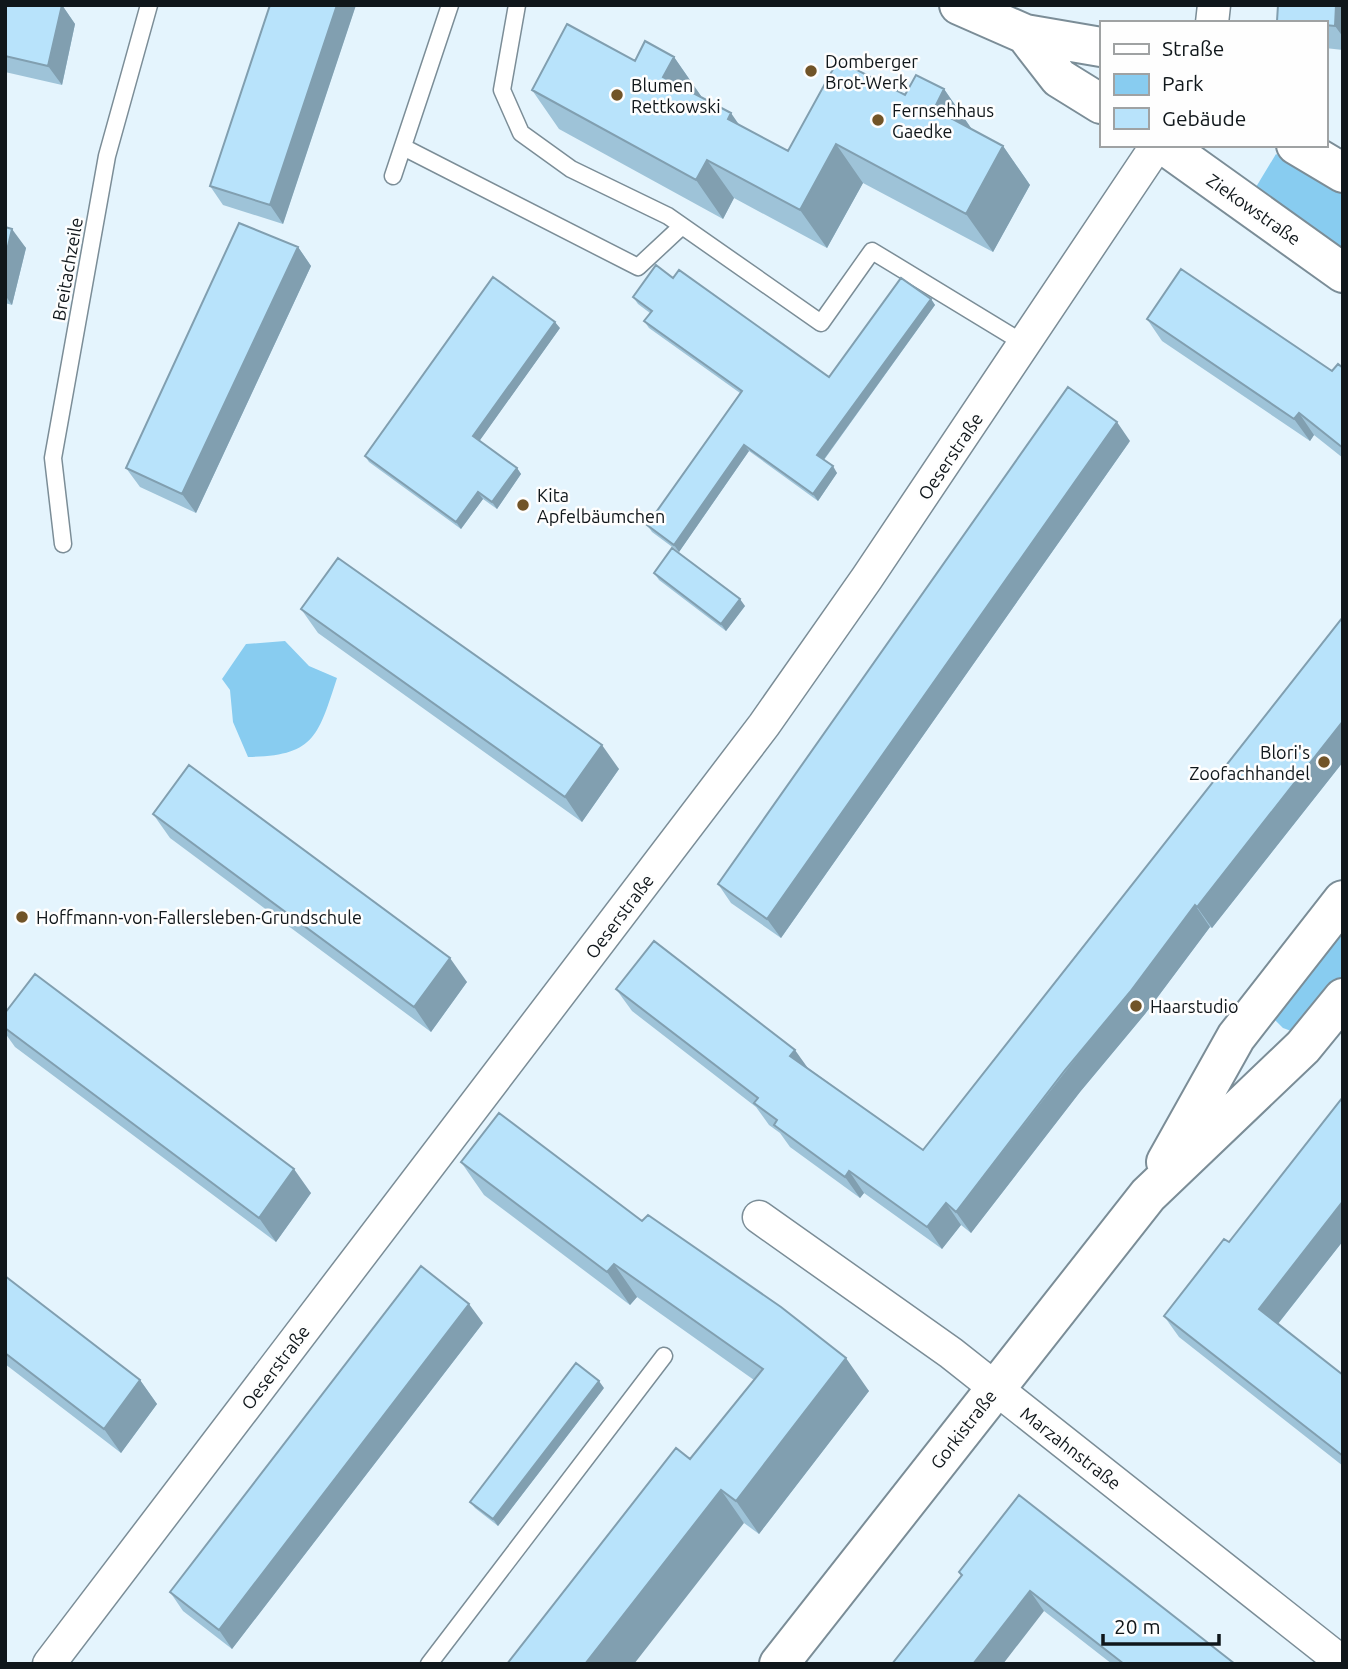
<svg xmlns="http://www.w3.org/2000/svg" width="1348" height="1669" font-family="Ubuntu,sans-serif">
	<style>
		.green { fill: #88ccf0 }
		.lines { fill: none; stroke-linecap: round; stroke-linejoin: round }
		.lane-casing { stroke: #7b8d97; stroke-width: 19 }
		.street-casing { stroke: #7b8d97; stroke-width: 35 }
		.secondary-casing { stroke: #7b8d97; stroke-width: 42 }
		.lane { stroke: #fff; stroke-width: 16 }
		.street { stroke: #fff; stroke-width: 32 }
		.secondary { stroke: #fff; stroke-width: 38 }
		.wall { fill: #9ec3d8 }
		.shaded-wall { fill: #819fb0 }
		.building { fill: #b8e3fb; stroke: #819fb0; stroke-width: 2 }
		.poi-dot { fill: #715428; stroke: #fefefe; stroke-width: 2.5 }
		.labels { text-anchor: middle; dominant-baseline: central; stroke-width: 5; stroke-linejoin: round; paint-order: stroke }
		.poi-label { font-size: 18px; fill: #10171b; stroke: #fefefe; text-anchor: start }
		.street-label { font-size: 18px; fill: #10171b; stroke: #fefefe }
	</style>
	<rect width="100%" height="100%" fill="#e4f4fd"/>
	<path class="green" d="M 1276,154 L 1343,195 L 1343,253 L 1256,187 Z
		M 285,641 L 309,666 L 337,678 C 318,736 315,756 248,757 L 233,722 L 230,690 L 222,679 L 246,644 Z
		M 1343,912 L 1343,983 L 1294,1032 L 1283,1028 L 1273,1018 Z"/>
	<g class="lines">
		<g class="lane-casing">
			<path id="lane" d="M 517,5 L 502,90 L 521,133 L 571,169 L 668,216 L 821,323 L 872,251 L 1025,344
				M 403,147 L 638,267 L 682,226
				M 393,176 L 450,5
				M 63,544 L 53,458 L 107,156 L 149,5
				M 429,1664 L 664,1356"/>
		</g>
		<g class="street-casing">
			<path id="street" d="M 1212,23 L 1214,5
				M 759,1217 L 951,1353 L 1343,1663
				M 49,1664 L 764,725 L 867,578 L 1157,145"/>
		</g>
		<g class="secondary-casing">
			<path id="secondary" d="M 959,5 L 1025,34 L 1101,47
				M 1025,34 L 1059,78 L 1101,104
				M 1164,145 L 1343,273
				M 1296,145 L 1343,173
				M 1166,1162 L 1236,1037 L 1343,900
				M 779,1664 L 1148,1195 L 1303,1047 L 1343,998"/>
		</g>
		<use href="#lane" class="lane"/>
		<use href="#street" class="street"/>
		<use href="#secondary" class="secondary"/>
	</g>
	<path class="wall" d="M 5,5 L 62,5 L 75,24 L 62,85 L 5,72 Z
		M 270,5 L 356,5 L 283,224 L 223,205 L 210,186 Z
		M 1343,5 L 1343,50 L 1325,48 L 1325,23 L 1278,23 L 1277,21 Z
		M 674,57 L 701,96 L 700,97 L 739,125 L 788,151 L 905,95 L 944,89 L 971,128 L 970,129 L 1003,146 L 1030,185 L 993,252 L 863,183 L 827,248 L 734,198 L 723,219 L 559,129 L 532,90 L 635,61 Z
		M 5,227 L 26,248 L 12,305 L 5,303 Z
		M 298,247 L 311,266 L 196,513 L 140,487 L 126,468 Z
		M 673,278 L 829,377 L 931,299 L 935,305 L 824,460 L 837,473 L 818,501 L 749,451 L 679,552 L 652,532 L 647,525 L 740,393 L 649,328 L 644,321 L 650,313 L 638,304 L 633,297 Z
		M 1147,319 L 1332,371 L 1343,368 L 1343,458 L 1314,435 L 1310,441 L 1162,341 Z
		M 560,328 L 479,441 L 517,468 L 521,474 L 497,509 L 483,499 L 461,529 L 369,462 L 365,456 Z
		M 1130,441 L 781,938 L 731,903 L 718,884 Z
		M 654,573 L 745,606 L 726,631 L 659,580 Z
		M 301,609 L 619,769 L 582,822 L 318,633 Z
		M 1343,617 L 1343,762 L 1212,928 L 1210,927 L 1145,1014 L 1080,1092 L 971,1233 L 961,1225 L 942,1249 L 864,1193 L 860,1198 L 790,1147 L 780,1133 L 769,1125 L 756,1107 L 632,1011 L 616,989 L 808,1068 L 923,1150 Z
		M 153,814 L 467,982 L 431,1032 L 170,838 Z
		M 5,1013 L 311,1193 L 276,1242 L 15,1047 L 5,1033 Z
		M 1343,1097 L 1343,1241 L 1278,1324 L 1343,1375 L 1343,1466 L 1179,1337 L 1164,1316 L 1229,1242 Z
		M 461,1162 L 642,1221 L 869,1391 L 759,1534 L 744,1523 L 690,1459 L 754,1380 L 637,1297 L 630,1305 L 484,1195 Z
		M 5,1276 L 140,1380 L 157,1404 L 121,1453 L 5,1364 Z
		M 483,1323 L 232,1649 L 183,1611 L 170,1592 Z
		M 604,1388 L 498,1526 L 475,1508 L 470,1502 Z
		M 1019,1495 L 1235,1664 L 1112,1664 L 1044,1611 L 961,1576 L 959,1572 Z"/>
	<path class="shaded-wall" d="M 62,5 L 75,24 L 62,85 L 48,66 Z
		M 337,5 L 356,5 L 283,224 L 270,205 Z
		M 1336,5 L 1343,5 L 1343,37 L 1335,26 Z
		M 674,57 L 701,96 L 690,115 L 663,77 Z
		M 944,89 L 971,128 L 961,148 L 934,109 Z
		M 731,113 L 758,152 L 728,119 Z
		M 836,144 L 863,183 L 827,248 L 800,210 Z
		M 1003,146 L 1030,185 L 993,252 L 966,214 Z
		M 707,160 L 734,198 L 723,219 L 696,180 Z
		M 12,229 L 26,248 L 12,305 L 5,295 L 5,259 Z
		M 298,247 L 311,266 L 196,513 L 182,494 Z
		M 931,299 L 935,305 L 822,462 L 817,455 Z
		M 555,322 L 560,328 L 478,443 L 473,436 Z
		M 1299,413 L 1314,435 L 1310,441 L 1294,419 Z
		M 1117,422 L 1130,441 L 781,938 L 767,919 Z
		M 744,445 L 749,451 L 679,552 L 674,545 Z
		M 833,466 L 837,473 L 818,501 L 813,494 Z
		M 517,468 L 521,474 L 497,509 L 492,502 Z
		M 478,492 L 483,499 L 461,529 L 456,522 Z
		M 740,599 L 745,606 L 726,631 L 721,624 Z
		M 1343,721 L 1343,762 L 1212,928 L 1197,907 Z
		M 602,745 L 619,769 L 582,822 L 565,797 Z
		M 1195,905 L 1210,927 L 1145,1014 L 1080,1092 L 971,1233 L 956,1212 Z
		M 450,958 L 467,982 L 431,1032 L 414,1007 Z
		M 795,1050 L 810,1071 L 790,1056 Z
		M 294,1169 L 311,1193 L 276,1242 L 259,1218 Z
		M 849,1171 L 864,1193 L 860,1198 L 845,1177 Z
		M 1343,1201 L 1343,1241 L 1273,1330 L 1259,1309 Z
		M 946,1203 L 961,1225 L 942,1249 L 927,1227 Z
		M 614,1264 L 637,1297 L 630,1305 L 607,1272 Z
		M 469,1304 L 483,1323 L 232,1649 L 219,1630 Z
		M 846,1358 L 869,1391 L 759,1534 L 736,1501 Z
		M 140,1380 L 157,1404 L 121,1453 L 104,1429 Z
		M 599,1381 L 604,1388 L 498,1526 L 493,1519 Z
		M 721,1490 L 744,1523 L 634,1664 L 585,1664 Z
		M 1030,1591 L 1044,1611 L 1003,1664 L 973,1664 Z"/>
	<path class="building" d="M 5,5 L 62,5 L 48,66 L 5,56 Z
		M 270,5 L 337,5 L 270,205 L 210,186 Z
		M 1278,5 L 1336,5 L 1335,26 L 1325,25 L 1325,23 L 1296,23 L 1277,21 Z
		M 567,24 L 635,61 L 645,41 L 674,57 L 663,77 L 731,113 L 728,119 L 788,151 L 838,60 L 905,95 L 916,75 L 944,89 L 934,109 L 1003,146 L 966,214 L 836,144 L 800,210 L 707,160 L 696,180 L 532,90 Z
		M 239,223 L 298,247 L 182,494 L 126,468 Z
		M 5,227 L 12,229 L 5,259 Z
		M 656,265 L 673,278 L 679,270 L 829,377 L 901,278 L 931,299 L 817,455 L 833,466 L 813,494 L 744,445 L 674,545 L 647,525 L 742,391 L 644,321 L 652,311 L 633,297 Z
		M 1181,269 L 1332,371 L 1338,364 L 1343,368 L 1343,448 L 1299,413 L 1294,419 L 1147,319 Z
		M 493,277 L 555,322 L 473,436 L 517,468 L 492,502 L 478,492 L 456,522 L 365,456 Z
		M 1068,387 L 1117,422 L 767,919 L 718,884 Z
		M 672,548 L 740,599 L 721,624 L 654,573 Z
		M 338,558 L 602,745 L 565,797 L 301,609 Z
		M 1343,617 L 1343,721 L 1197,907 L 1195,905 L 1130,992 L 1065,1070 L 956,1212 L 946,1203 L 927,1227 L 849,1171 L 845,1177 L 774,1125 L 777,1120 L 754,1103 L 758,1098 L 616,989 L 654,941 L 795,1050 L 790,1056 L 923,1150 Z
		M 189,765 L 450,958 L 414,1007 L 153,814 Z
		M 35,974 L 294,1169 L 259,1218 L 5,1028 L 5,1013 Z
		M 1343,1097 L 1343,1201 L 1259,1309 L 1343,1375 L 1343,1456 L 1164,1316 L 1224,1239 L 1229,1242 Z
		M 499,1113 L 642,1221 L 648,1215 L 781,1307 L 846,1358 L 736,1501 L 721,1490 L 585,1664 L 507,1664 L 676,1448 L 690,1459 L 763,1369 L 614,1264 L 607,1272 L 461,1162 Z
		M 421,1266 L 469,1304 L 219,1630 L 170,1592 Z
		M 5,1276 L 140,1380 L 104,1429 L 5,1353 Z
		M 576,1363 L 599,1381 L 493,1519 L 470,1502 Z
		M 1019,1495 L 1235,1664 L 1124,1664 L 1030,1591 L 973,1664 L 892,1664 L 962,1575 L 959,1572 Z"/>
	<g class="poi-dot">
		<circle cx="811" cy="71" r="7"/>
		<circle cx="617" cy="95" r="7"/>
		<circle cx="878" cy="120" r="7"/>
		<circle cx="523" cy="505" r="7"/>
		<circle cx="1324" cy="762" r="7"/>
		<circle cx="22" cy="917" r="7"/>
		<circle cx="1136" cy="1006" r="7"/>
	</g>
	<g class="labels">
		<g class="poi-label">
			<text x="825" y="61">Domberger<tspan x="825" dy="21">Brot-Werk</tspan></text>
			<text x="631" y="85">Blumen<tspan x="631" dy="21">Rettkowski</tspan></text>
			<text x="892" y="110">Fernsehhaus<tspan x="892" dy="21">Gaedke</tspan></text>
			<text x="537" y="495">Kita<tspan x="537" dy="21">Apfelbäumchen</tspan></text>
			<text x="1310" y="752" text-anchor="end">Blori's<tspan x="1310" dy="21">Zoofachhandel</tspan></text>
			<text x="36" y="917">Hoffmann-von-Fallersleben-Grundschule</text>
			<text x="1150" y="1006">Haarstudio</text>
		</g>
		<g class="street-label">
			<text transform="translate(1254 209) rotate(35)">Ziekowstraße</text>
			<text transform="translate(67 269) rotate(-80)">Breitachzeile</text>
			<text transform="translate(950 456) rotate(-56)">Oeserstraße</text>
			<text transform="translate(619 916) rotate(-53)">Oeserstraße</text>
			<text transform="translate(275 1367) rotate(-53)">Oeserstraße</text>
			<text transform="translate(963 1429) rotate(-52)">Gorkistraße</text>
			<text transform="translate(1071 1448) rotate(38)">Marzahnstraße</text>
		</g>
	</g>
	<rect width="1348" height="1669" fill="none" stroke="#10171b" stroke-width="14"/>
	<rect x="1100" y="21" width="228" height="126" fill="#fefefe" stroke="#9fa2a3" stroke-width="2"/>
	<rect x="1114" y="44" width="35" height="10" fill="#ffffff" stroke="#9fa2a3" stroke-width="2"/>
	<text x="1162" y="56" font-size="21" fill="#10171b">Straße</text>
	<rect x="1114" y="74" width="35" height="21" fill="#88ccf0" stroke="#9fa2a3" stroke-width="2"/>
	<text x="1162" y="91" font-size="21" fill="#10171b">Park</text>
	<rect x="1114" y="108" width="35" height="21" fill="#b8e3fb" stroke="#9fa2a3" stroke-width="2"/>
	<text x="1162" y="126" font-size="21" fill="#10171b">Gebäude</text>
	<path d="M1103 1634v10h116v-10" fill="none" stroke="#10171b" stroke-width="3.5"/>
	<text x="1114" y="1634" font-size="21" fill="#10171b" stroke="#fefefe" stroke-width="5" paint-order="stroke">20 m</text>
</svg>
